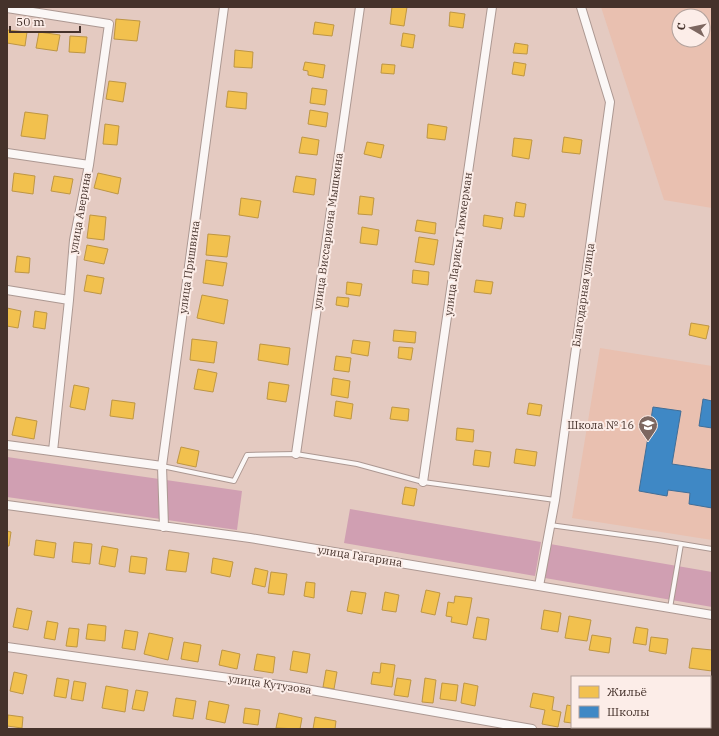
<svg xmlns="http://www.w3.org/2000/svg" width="719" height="736" font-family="'IBM Plex Serif',serif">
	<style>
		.built { fill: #e9c0b0; fill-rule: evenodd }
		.forest { fill: #d09fb2 }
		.homes { fill: #f2c14e; stroke: #be9644 }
		.schools { fill: #3f88c5; stroke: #416e97 }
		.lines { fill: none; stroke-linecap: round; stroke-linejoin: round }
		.lane-casing { stroke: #ac9892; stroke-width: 6 }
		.street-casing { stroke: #ac9892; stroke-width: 10 }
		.lane { stroke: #fbf7f6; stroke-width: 4 }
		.street { stroke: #fbf7f6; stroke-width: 8 }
		.labels { text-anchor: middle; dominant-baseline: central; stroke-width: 4; stroke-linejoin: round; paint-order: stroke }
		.street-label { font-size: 11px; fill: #45322b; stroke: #fcede8 }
		.poi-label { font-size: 11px; fill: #45322b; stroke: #fcede8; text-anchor: end }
	</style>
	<rect width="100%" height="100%" fill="#e4cac1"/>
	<path class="built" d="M 601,7 L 712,7 L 712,208 L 664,200 ZM 679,16 L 703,16 L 703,40 L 679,40 Z
		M 600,348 L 712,366 L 712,540 L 572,518 Z"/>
	<path class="forest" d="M 7,457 L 242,491 L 237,530 L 7,497 Z
		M 350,509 L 541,542 L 535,576 L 344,543 Z
		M 550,544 L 712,572 L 712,607 L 545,578 Z"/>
	<path class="homes" d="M 392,7 L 407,7 L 404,26 L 390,24 Z
		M 450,12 L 465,14 L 463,28 L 449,26 Z
		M 116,19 L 140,21 L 137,41 L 114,39 Z
		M 315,22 L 334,25 L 332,36 L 313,34 Z
		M 7,30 L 27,32 L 25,46 L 7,43 Z
		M 39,32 L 60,35 L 57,51 L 36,48 Z
		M 403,33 L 415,35 L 413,48 L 401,46 Z
		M 70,36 L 87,37 L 85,53 L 69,52 Z
		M 515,43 L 528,45 L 527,54 L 513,53 Z
		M 235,50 L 253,52 L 252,68 L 234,67 Z
		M 305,62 L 325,65 L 323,78 L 308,75 L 308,71 L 303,70 Z
		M 514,62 L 526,64 L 524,76 L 512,74 Z
		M 382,64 L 395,65 L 394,74 L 381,73 Z
		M 109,81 L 126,83 L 123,102 L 106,99 Z
		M 312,88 L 327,90 L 325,105 L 310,103 Z
		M 228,91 L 247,93 L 246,109 L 226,107 Z
		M 310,110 L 328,113 L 326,127 L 308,124 Z
		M 25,112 L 48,115 L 45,139 L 21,136 Z
		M 105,124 L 119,126 L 117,145 L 103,144 Z
		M 428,124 L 447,127 L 445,140 L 427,138 Z
		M 302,137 L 319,140 L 317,155 L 299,153 Z
		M 564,137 L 582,140 L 580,154 L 562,152 Z
		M 514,138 L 532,140 L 529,159 L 512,156 Z
		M 367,142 L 384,145 L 381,158 L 364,154 Z
		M 14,173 L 35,176 L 33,194 L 12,191 Z
		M 98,173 L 121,178 L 118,194 L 94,188 Z
		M 54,176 L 73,179 L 70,194 L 51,191 Z
		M 296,176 L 316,179 L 314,195 L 293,192 Z
		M 360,196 L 374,198 L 372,215 L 358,214 Z
		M 241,198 L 261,201 L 258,218 L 239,215 Z
		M 516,202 L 526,204 L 524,217 L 514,216 Z
		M 90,215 L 106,217 L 104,240 L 87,238 Z
		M 484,215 L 503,218 L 501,229 L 483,226 Z
		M 417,220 L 436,223 L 435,234 L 415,231 Z
		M 362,227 L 379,230 L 377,245 L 360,243 Z
		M 208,234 L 230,236 L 227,257 L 206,255 Z
		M 419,237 L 438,240 L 434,265 L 415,262 Z
		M 87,245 L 108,249 L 104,264 L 84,260 Z
		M 17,256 L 30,258 L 29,273 L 15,272 Z
		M 206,260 L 227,263 L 223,286 L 203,283 Z
		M 413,270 L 429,272 L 428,285 L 412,283 Z
		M 87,275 L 104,278 L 101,294 L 84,291 Z
		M 476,280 L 493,282 L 491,294 L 474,292 Z
		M 347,282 L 362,284 L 360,296 L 346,294 Z
		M 202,295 L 228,300 L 224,324 L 197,318 Z
		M 337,297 L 349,298 L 348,307 L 336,305 Z
		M 7,308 L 21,311 L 18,328 L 7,326 Z
		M 35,311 L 47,313 L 45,329 L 33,327 Z
		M 691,323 L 709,326 L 706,339 L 689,335 Z
		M 394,330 L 416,332 L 415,343 L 393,341 Z
		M 192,339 L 217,342 L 214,363 L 190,360 Z
		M 353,340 L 370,342 L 368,356 L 351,353 Z
		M 260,344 L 290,348 L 288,365 L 258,360 Z
		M 399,347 L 413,348 L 411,360 L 398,358 Z
		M 336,356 L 351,358 L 349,372 L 334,370 Z
		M 198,369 L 217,373 L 213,392 L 194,389 Z
		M 333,378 L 350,381 L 348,398 L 331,395 Z
		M 269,382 L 289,385 L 286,402 L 267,399 Z
		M 74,385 L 89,388 L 85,410 L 70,407 Z
		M 112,400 L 135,403 L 133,419 L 110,416 Z
		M 336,401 L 353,404 L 351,419 L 334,416 Z
		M 529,403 L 542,405 L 540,416 L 527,414 Z
		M 392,407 L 409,409 L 408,421 L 390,419 Z
		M 16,417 L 37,421 L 34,439 L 12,435 Z
		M 457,428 L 474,430 L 473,442 L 456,440 Z
		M 181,447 L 199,451 L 196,467 L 177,463 Z
		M 516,449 L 537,452 L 535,466 L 514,463 Z
		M 475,450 L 491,452 L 489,467 L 473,465 Z
		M 405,487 L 417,489 L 414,506 L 402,504 Z
		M 7,531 L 11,532 L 9,546 L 7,546 Z
		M 36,540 L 56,543 L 54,558 L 34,555 Z
		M 74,542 L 92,544 L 90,564 L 72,562 Z
		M 102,546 L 118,549 L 115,567 L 99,564 Z
		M 169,550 L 189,553 L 186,572 L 166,570 Z
		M 131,556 L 147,558 L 145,574 L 129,572 Z
		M 213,558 L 233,562 L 230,577 L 211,573 Z
		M 255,568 L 268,571 L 265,587 L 252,584 Z
		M 271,572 L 287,574 L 284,595 L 268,593 Z
		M 306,582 L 315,583 L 314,598 L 304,596 Z
		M 426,590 L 440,593 L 435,615 L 421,612 Z
		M 351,591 L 366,593 L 362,614 L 347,611 Z
		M 385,592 L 399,595 L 396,612 L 382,610 Z
		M 455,596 L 472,598 L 467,625 L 451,622 L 452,617 L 446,616 L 448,602 L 454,603 Z
		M 17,608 L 32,611 L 28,630 L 13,627 Z
		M 544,610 L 561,613 L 558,632 L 541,629 Z
		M 569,616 L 591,620 L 587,641 L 565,638 Z
		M 477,617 L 489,619 L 486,640 L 473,638 Z
		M 47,621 L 58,623 L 55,640 L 44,638 Z
		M 88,624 L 106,626 L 105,641 L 86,639 Z
		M 636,627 L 648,629 L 646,645 L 633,643 Z
		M 69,628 L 79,629 L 77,647 L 66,646 Z
		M 125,630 L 138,632 L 135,650 L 122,648 Z
		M 149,633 L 173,638 L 168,660 L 144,654 Z
		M 592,635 L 611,638 L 609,653 L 589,650 Z
		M 651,637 L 668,639 L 666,654 L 649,651 Z
		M 184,642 L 201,645 L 198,662 L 181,659 Z
		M 692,648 L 712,650 L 712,671 L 689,668 Z
		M 222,650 L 240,654 L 237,669 L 219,665 Z
		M 293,651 L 310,654 L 307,673 L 290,670 Z
		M 257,654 L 275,657 L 273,673 L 254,670 Z
		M 381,663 L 395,665 L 392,687 L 371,684 L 373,672 L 380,673 Z
		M 326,670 L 337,672 L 334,689 L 323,687 Z
		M 14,672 L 27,675 L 23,694 L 10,691 Z
		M 57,678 L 69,680 L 66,698 L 54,696 Z
		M 397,678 L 411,680 L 408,697 L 394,695 Z
		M 425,678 L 436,680 L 433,703 L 422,702 Z
		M 74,681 L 86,683 L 83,701 L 71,699 Z
		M 442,683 L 458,685 L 456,701 L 440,699 Z
		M 464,683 L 478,686 L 475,706 L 461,703 Z
		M 106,686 L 128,690 L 125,712 L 102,708 Z
		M 136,690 L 148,692 L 144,711 L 132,709 Z
		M 533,693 L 554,697 L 552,710 L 561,712 L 558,727 L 542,724 L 545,710 L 530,707 Z
		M 176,698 L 196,701 L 193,719 L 173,716 Z
		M 209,701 L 229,705 L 225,723 L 206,719 Z
		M 567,705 L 572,706 L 572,723 L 564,722 Z
		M 245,708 L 260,710 L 258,725 L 243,723 Z
		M 279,713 L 302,718 L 300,729 L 276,728 Z
		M 8,715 L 23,717 L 22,728 L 7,726 Z
		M 315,717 L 336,721 L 335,729 L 313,729 Z"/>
	<path class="schools" d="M 703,399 L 712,401 L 712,428 L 699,426 Z
		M 653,407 L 681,411 L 672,464 L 712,470 L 712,508 L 689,504 L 690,493 L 668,490 L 667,496 L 639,491 Z"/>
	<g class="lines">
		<g class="lane-casing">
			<path id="lane" d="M 162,466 L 234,481 L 247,455 L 296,454 L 357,464 L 423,482 L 555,500
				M 550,525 L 658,540 L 712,549
				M 670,608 L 681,544"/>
		</g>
		<g class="street-casing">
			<path id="street" d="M 7,8 L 109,24 L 89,165 L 74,240 L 69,300 L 53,451
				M 7,153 L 89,165
				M 7,290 L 69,300
				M 7,445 L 162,466
				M 296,454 L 360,7
				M 423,482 L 492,7
				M 7,505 L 250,538 L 712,615
				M 164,527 L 162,466 L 224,7
				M 539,586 L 555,500 L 610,102 L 581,7
				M 7,647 L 294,687 L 532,729"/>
		</g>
		<use href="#lane" class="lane"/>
		<use href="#street" class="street"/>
	</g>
	<defs>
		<g id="school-pin" transform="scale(1)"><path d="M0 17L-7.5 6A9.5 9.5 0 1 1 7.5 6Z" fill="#7d6760" stroke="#fcede8"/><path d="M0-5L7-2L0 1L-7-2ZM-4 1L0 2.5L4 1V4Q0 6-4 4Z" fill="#fff"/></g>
	</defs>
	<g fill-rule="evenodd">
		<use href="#school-pin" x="648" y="425"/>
	</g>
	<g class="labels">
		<g class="street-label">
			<text transform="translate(80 213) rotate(-80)">улица Аверина</text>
			<text transform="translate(328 231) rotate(-82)">улица Виссариона Мышкина</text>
			<text transform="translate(458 244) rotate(-82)">улица Ларисы Тиммерман</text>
			<text transform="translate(189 267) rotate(-82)">улица Пришвина</text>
			<text transform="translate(583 295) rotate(-82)">Благодарная улица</text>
			<text transform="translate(360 556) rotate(9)">улица Гагарина</text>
			<text transform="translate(270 684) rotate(8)">улица Кутузова</text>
		</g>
		<g class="poi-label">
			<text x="634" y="425">Школа № 16</text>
		</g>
	</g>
	<rect width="719" height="736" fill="none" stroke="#45322b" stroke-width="16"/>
	<rect x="571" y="676" width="140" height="52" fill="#fcede8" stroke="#b3a29c"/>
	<rect x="579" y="686" width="20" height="12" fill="#f2c14e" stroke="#b3a29c"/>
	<text x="607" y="696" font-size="12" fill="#45322b">Жильё</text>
	<rect x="579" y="706" width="20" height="12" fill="#3f88c5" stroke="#b3a29c"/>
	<text x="607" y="716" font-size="12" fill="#45322b">Школы</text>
	<g transform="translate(691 28) rotate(279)"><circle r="19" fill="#fcede8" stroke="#b3a29c"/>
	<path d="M0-3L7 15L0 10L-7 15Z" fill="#7d6760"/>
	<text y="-6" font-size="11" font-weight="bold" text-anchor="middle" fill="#45322b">С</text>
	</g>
	<path d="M10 26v6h70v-6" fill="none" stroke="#45322b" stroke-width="2"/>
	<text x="16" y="26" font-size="12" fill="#45322b" stroke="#fcede8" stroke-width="3" paint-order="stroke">50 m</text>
</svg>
